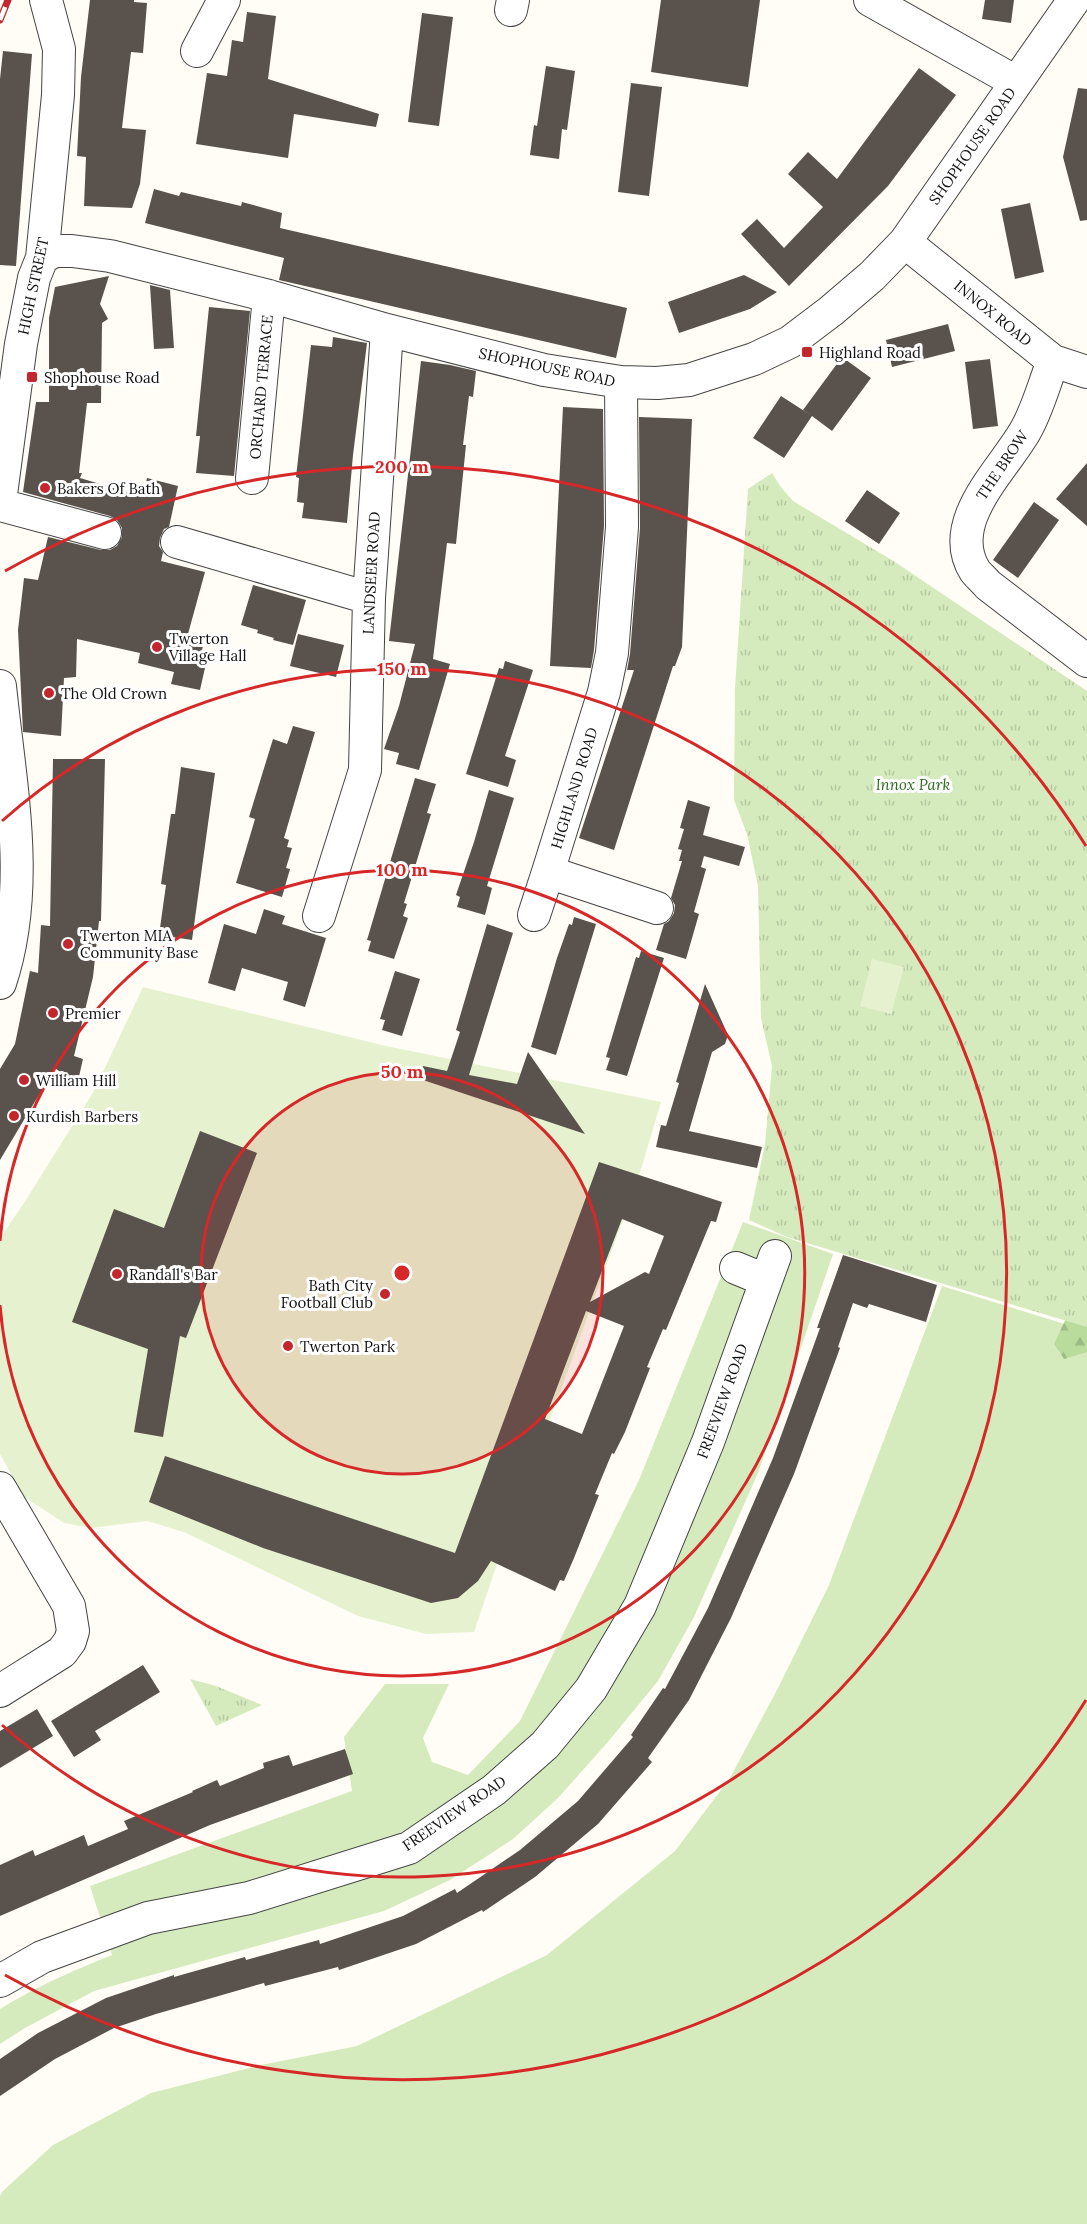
<svg xmlns="http://www.w3.org/2000/svg" width="1087" height="2224" font-family="Lora,serif">
	<style>
		.grass { fill: #d5ebbd }
		.forest { fill: url(#forest-firs) }
		.park { fill: url(#park-tufts) }
		.pitch { fill: #e6f2cf }
		.building { fill: #5a524d; fill-rule: evenodd }
		.lines { fill: none; stroke-linecap: round; stroke-linejoin: round }
		.minor-casing { stroke: #444; stroke-width: 34 }
		.minor { stroke: #fff; stroke-width: 32 }
		.rail-casing { stroke: #c4262e; stroke-width: 7 }
		.rail { stroke: #fff; stroke-width: 4.5; stroke-dasharray: 14; stroke-linecap: butt }
		.ring { fill: none; stroke: #d62828; stroke-width: 3 }
		.poi-dot { fill: #c4262e; stroke: #fff; stroke-width: 2 }
		.labels { text-anchor: middle; dominant-baseline: central; stroke-width: 6; stroke-linejoin: round; paint-order: stroke }
		.street-label { font-size: 15px; fill: #111; stroke: #fff }
		.poi-label { font-size: 15px; fill: #111; stroke: #fff; text-anchor: start }
		.park-label { font-size: 15px; font-style: italic; fill: #2f6b1f; stroke: #fff }
		.centre { fill: #d62828; stroke: #fff; stroke-width: 3 }
		.ring-label { font-size: 18px; text-anchor: middle; font-weight: bold; fill: #d62828; stroke: #fff; stroke-width: 6; stroke-linejoin: round; paint-order: stroke }
	</style>
	<defs>
		<pattern id="forest-firs" width="22" height="20" patternUnits="userSpaceOnUse" patternTransform="scale(1.5)"><rect width="22" height="20" fill="#b9dc9c"/><path d="M5 1l3.5 6h-7zM16 11l3.5 6h-7z" fill="#9ebc85"/></pattern>
		<pattern id="park-tufts" width="24" height="20" patternUnits="userSpaceOnUse" patternTransform="scale(1.5)"><rect width="24" height="20" fill="#d5ebbd"/><path d="M3 7l-1-3M5 7V3M7 7l1-3M15 17l-1-3M17 17v-4M19 17l1-3" fill="none" stroke="#b6c8a1"/></pattern>
	</defs>
	<rect width="100%" height="100%" fill="#fffdf5"/>
	<path class="grass" d="M 743,1222 L 833,1254 L 758,1473 L 694,1617 L 658,1681 L 607,1743 L 558,1798 L 513,1839 L 450,1880 L 384,1911 L 94,1991 L 25,2028 L 0,2044 L 0,2009 C 35,1987 74,1970 112,1955 L 90,1886 L 352,1791 L 344,1737 L 385,1684 L 449,1684 L 423,1738 L 432,1762 L 468,1775 L 520,1721 L 639,1480 Z
		M 942,1286 L 1087,1331 L 1087,2224 L 0,2224 L 0,2196 L 2,2192 L 53,2145 L 151,2093 L 261,2065 L 357,2046 L 547,1955 L 675,1851 L 730,1778 L 778,1688 L 829,1585 Z"/>
	<path class="forest" d="M 1087,1304 L 1087,1352 L 1064,1359 L 1054,1344 L 1070,1310 Z"/>
	<path class="park" d="M 772,473 L 780,486 L 793,501 L 895,562 L 1087,691 L 1087,1327 L 787,1237 L 749,1220 L 765,1144 L 772,1066 L 761,1018 L 758,886 L 747,834 L 734,800 L 735,689 L 748,489 Z
		M 190,1679 L 216,1686 L 262,1705 L 216,1726 Z"/>
	<path class="pitch" d="M 872,959 L 904,967 L 891,1014 L 860,1006 Z
		M 143,987 L 386,1046 L 661,1102 L 639,1176 L 496,1567 L 474,1632 L 426,1634 L 358,1616 L 184,1532 L 147,1521 L 91,1528 L 64,1523 L 23,1496 L 0,1454 L 0,1238 L 24,1203 L 94,1091 Z"/>
	<path class="building" d="M 90,0 L 134,0 L 134,2 L 147,3 L 143,53 L 131,52 L 122,128 L 146,130 L 140,184 L 132,208 L 84,206 L 86,157 L 77,156 L 81,77 Z
		M 661,0 L 760,0 L 748,87 L 651,72 Z
		M 985,0 L 1014,0 L 1011,23 L 982,19 Z
		M 247,12 L 276,16 L 268,79 L 379,114 L 376,127 L 294,114 L 288,158 L 196,144 L 207,73 L 227,76 L 232,40 L 243,42 Z
		M 422,13 L 453,17 L 439,126 L 408,122 Z
		M 3,51 L 32,54 L 16,266 L 0,265 L 0,79 Z
		M 546,66 L 575,71 L 567,130 L 562,129 L 559,159 L 530,155 L 534,125 L 537,126 Z
		M 919,68 L 956,95 L 888,186 L 789,286 L 741,234 L 757,219 L 784,248 L 823,207 L 788,174 L 808,152 L 837,179 Z
		M 631,83 L 662,87 L 649,196 L 618,192 Z
		M 1078,88 L 1087,89 L 1087,220 L 1080,221 L 1063,157 Z
		M 154,189 L 179,196 L 181,192 L 241,206 L 242,202 L 282,213 L 280,228 L 627,308 L 616,358 L 279,280 L 284,258 L 145,223 Z
		M 1030,203 L 1044,272 L 1015,279 L 1001,209 Z
		M 744,275 L 777,292 L 750,309 L 679,333 L 668,302 Z
		M 109,276 L 100,304 L 108,319 L 102,323 L 101,403 L 87,403 L 79,473 L 82,473 L 80,478 L 143,497 L 147,478 L 178,486 L 169,527 L 164,529 L 160,538 L 159,546 L 163,552 L 161,561 L 205,572 L 188,634 L 205,638 L 200,658 L 207,659 L 200,690 L 171,684 L 174,672 L 138,663 L 140,653 L 77,639 L 76,677 L 64,678 L 61,736 L 23,732 L 18,630 L 24,578 L 38,580 L 48,537 L 101,550 L 110,550 L 117,546 L 122,537 L 122,528 L 117,520 L 110,516 L 23,492 L 36,402 L 49,402 L 49,318 L 55,287 Z
		M 150,285 L 170,290 L 174,348 L 154,349 Z
		M 209,307 L 250,311 L 234,476 L 196,473 L 200,436 L 196,436 Z
		M 948,324 L 955,351 L 892,367 L 886,340 Z
		M 333,337 L 367,343 L 353,455 L 347,523 L 302,518 L 304,503 L 297,502 L 299,478 L 296,477 L 311,345 L 332,347 Z
		M 842,357 L 871,378 L 832,431 L 812,416 L 784,458 L 753,438 L 781,396 L 812,416 L 803,410 Z
		M 990,359 L 998,426 L 973,429 L 965,362 Z
		M 421,361 L 450,365 L 476,371 L 473,397 L 469,396 L 463,445 L 466,445 L 456,544 L 447,543 L 433,659 L 450,664 L 419,770 L 396,764 L 399,753 L 384,749 L 399,706 L 415,644 L 389,641 Z
		M 563,407 L 603,409 L 604,526 L 594,650 L 591,668 L 550,666 Z
		M 639,417 L 692,419 L 682,647 L 675,666 L 673,666 L 614,850 L 579,838 L 634,670 L 627,670 L 630,654 L 640,528 Z
		M 1087,463 L 1087,526 L 1056,499 Z
		M 867,490 L 900,513 L 879,544 L 845,521 Z
		M 1034,502 L 1059,520 L 1018,578 L 993,560 Z
		M 253,585 L 306,600 L 293,645 L 273,640 L 274,638 L 257,633 L 258,630 L 241,625 Z
		M 298,634 L 344,645 L 336,677 L 290,666 Z
		M 505,661 L 533,670 L 505,756 L 516,760 L 508,787 L 466,774 L 499,668 L 503,669 Z
		M 293,726 L 315,732 L 284,838 L 289,840 L 287,847 L 292,848 L 286,868 L 290,869 L 282,897 L 236,883 L 255,819 L 249,817 L 273,739 L 287,744 Z
		M 53,759 L 105,759 L 101,921 L 99,921 L 93,977 L 74,1056 L 83,1059 L 77,1085 L 55,1068 L 0,1160 L 0,1069 L 15,1044 L 30,971 L 38,973 L 41,925 L 50,926 Z
		M 181,767 L 215,773 L 192,940 L 159,935 L 166,885 L 161,884 L 171,814 L 175,814 Z
		M 415,778 L 436,784 L 427,813 L 431,814 L 404,903 L 407,904 L 403,916 L 408,918 L 394,959 L 368,951 L 371,941 L 367,940 Z
		M 489,790 L 514,798 L 487,886 L 492,888 L 485,915 L 457,907 L 460,897 L 456,895 L 474,842 Z
		M 688,800 L 710,807 L 703,835 L 745,847 L 739,866 L 704,856 L 701,867 L 706,869 L 694,912 L 699,914 L 686,959 L 656,950 L 664,924 L 669,921 L 674,913 L 675,905 L 671,898 L 682,861 L 679,861 L 682,850 L 678,849 L 684,829 L 680,828 Z
		M 264,909 L 285,916 L 282,924 L 326,938 L 305,1007 L 283,1000 L 288,982 L 242,968 L 235,991 L 208,983 L 224,924 L 256,934 Z
		M 574,917 L 596,924 L 556,1055 L 531,1047 L 557,958 L 569,924 L 572,925 Z
		M 487,924 L 513,933 L 469,1075 L 517,1084 L 528,1052 L 585,1134 L 420,1079 L 423,1066 L 447,1071 L 460,1032 L 456,1030 Z
		M 641,951 L 664,958 L 627,1076 L 606,1070 L 610,1058 L 606,1057 L 636,957 L 639,958 Z
		M 395,971 L 420,979 L 402,1036 L 382,1030 L 385,1020 L 380,1019 Z
		M 705,984 L 728,1035 L 725,1044 L 712,1052 L 689,1131 L 762,1147 L 757,1168 L 656,1147 L 661,1125 L 666,1126 L 679,1083 L 676,1082 Z
		M 200,1131 L 257,1153 L 186,1338 L 180,1336 L 163,1437 L 134,1432 L 148,1349 L 72,1322 L 114,1209 L 164,1228 Z
		M 599,1162 L 722,1202 L 716,1222 L 711,1221 L 666,1330 L 663,1329 L 647,1367 L 650,1368 L 625,1432 L 614,1454 L 612,1453 L 595,1494 L 599,1495 L 574,1558 L 564,1581 L 560,1580 L 555,1591 L 491,1561 L 478,1581 L 458,1598 L 431,1603 L 263,1548 L 149,1502 L 165,1456 L 455,1553 ZM 622,1219 L 664,1236 L 649,1274 L 645,1272 L 590,1302 ZM 586,1311 L 624,1326 L 582,1434 L 545,1419 Z
		M 843,1255 L 937,1285 L 926,1322 L 869,1304 L 867,1308 L 853,1303 L 838,1347 L 840,1348 L 794,1474 L 731,1618 L 689,1700 L 648,1758 L 652,1762 L 598,1824 L 535,1877 L 483,1912 L 482,1910 L 416,1944 L 339,1970 L 338,1967 L 265,1986 L 264,1983 L 156,2014 L 114,2028 L 55,2059 L 0,2096 L 0,2059 L 38,2033 L 106,1998 L 174,1975 L 174,1977 L 245,1957 L 246,1960 L 319,1940 L 320,1944 L 403,1916 L 455,1889 L 457,1893 L 520,1850 L 578,1801 L 633,1737 L 631,1735 L 663,1688 L 665,1689 L 708,1608 L 773,1458 L 820,1328 L 817,1328 Z
		M 143,1665 L 160,1692 L 95,1731 L 101,1740 L 74,1757 L 51,1721 Z
		M 37,1709 L 53,1736 L 0,1768 L 0,1731 Z
		M 345,1749 L 353,1774 L 210,1825 L 0,1916 L 0,1865 L 33,1850 L 35,1856 L 84,1835 L 88,1846 L 128,1829 L 124,1821 L 193,1792 L 192,1791 L 217,1780 L 220,1786 L 264,1768 L 263,1763 L 289,1755 L 293,1766 Z"/>
	<g class="lines">
		<g class="minor-casing">
			<path id="minor" d="M 870,0 L 1016,82
				M 511,10 L 513,0
				M 197,51 L 224,0
				M 905,242 L 1053,361 L 1087,372
				M 42,258 L 54,251 L 72,251 L 110,256 L 269,296 L 387,330 L 544,370 L 621,382 L 657,383 L 689,380 L 754,359 L 790,342 L 831,311 L 872,276 L 905,242 L 1074,0
				M 1053,361 C 1044,384 1037,412 1024,433 C 1001,472 945,523 975,571 C 979,576 984,580 988,585 L 1087,661
				M 621,382 L 622,527 L 612,653 L 604,692 L 548,872 L 657,908
				M 252,478 L 269,296
				M 0,502 L 21,344 L 34,278 L 42,258 L 58,95 L 59,49 L 46,0
				M 0,505 L 105,533
				M 177,542 L 369,598
				M 0,686 C 10,784 32,887 0,983
				M 534,915 L 548,872
				M 319,916 L 365,770 L 369,598 L 387,330
				M 736,1268 L 765,1280
				M 0,1488 L 69,1606 L 73,1631 L 70,1641 L 62,1652 L 0,1691
				M 0,1981 L 42,1957 L 148,1918 L 249,1898 L 409,1848 L 494,1790 L 545,1745 L 591,1689 L 640,1606 L 708,1442 L 775,1256"/>
		</g>
		<use href="#minor" class="minor"/>
		<g class="rail-casing">
			<path id="rail" d="M 0,20 L 8,0"/>
		</g>
		<use href="#rail" class="rail"/>
	</g>
	<circle cx="402" cy="1273" r="201" fill="#d62828" fill-opacity=".12"/>
	<g class="ring">
		<circle cx="402" cy="1273" r="201"/>
		<path d="M0 1241A403 403 0 1 1 0 1305"/>
		<path d="M2 821A604 604 0 1 1 2 1725"/>
		<path d="M1086 1700A806 806 0 0 1 5 1975M5 571A806 806 0 0 1 1086 846"/>
	</g>
	<g class="poi-dot">
		<rect x="801" y="346" width="12" height="12" rx="3"/>
		<rect x="26" y="371" width="12" height="12" rx="3"/>
		<circle cx="45" cy="488" r="6"/>
		<circle cx="157" cy="647" r="6"/>
		<circle cx="49" cy="693" r="6"/>
		<circle cx="68" cy="944" r="6"/>
		<circle cx="53" cy="1013" r="6"/>
		<circle cx="24" cy="1080" r="6"/>
		<circle cx="14" cy="1116" r="6"/>
		<circle cx="117" cy="1274" r="6"/>
		<circle cx="385" cy="1294" r="6"/>
		<circle cx="288" cy="1346" r="6"/>
	</g>
	<g class="labels">
		<g class="street-label">
			<text transform="translate(972 146) rotate(-55)">SHOPHOUSE ROAD</text>
			<text transform="translate(33 286) rotate(-78)">HIGH STREET</text>
			<text transform="translate(993 313) rotate(39)">INNOX ROAD</text>
			<text transform="translate(547 367) rotate(12)">SHOPHOUSE ROAD</text>
			<text transform="translate(261 387) rotate(-85)">ORCHARD TERRACE</text>
			<text transform="translate(1002 465) rotate(-56)">THE BROW</text>
			<text transform="translate(371 573) rotate(-87)">LANDSEER ROAD</text>
			<text transform="translate(574 788) rotate(-73)">HIGHLAND ROAD</text>
			<text transform="translate(722 1401) rotate(-70)">FREEVIEW ROAD</text>
			<text transform="translate(454 1813) rotate(-34)">FREEVIEW ROAD</text>
		</g>
		<g class="poi-label">
			<text x="819" y="352">Highland Road</text>
			<text x="44" y="377">Shophouse Road</text>
			<text x="57" y="488">Bakers Of Bath</text>
			<text x="169" y="638">Twerton<tspan x="169" dy="17">Village Hall</tspan></text>
			<text x="61" y="693">The Old Crown</text>
			<text x="80" y="935">Twerton MIA<tspan x="80" dy="17">Community Base</tspan></text>
			<text x="65" y="1013">Premier</text>
			<text x="36" y="1080">William Hill</text>
			<text x="26" y="1116">Kurdish Barbers</text>
			<text x="129" y="1274">Randall's Bar</text>
			<text x="373" y="1285" text-anchor="end">Bath City<tspan x="373" dy="17">Football Club</tspan></text>
			<text x="300" y="1346">Twerton Park</text>
		</g>
		<g class="park-label">
			<text x="913" y="784">Innox Park</text>
		</g>
	</g>
	<circle cx="402" cy="1273" r="9" class="centre"/>
	<g class="ring-label">
		<text x="402" y="473">200 m</text>
		<text x="402" y="675">150 m</text>
		<text x="402" y="876">100 m</text>
		<text x="402" y="1078">50 m</text>
	</g>
</svg>
